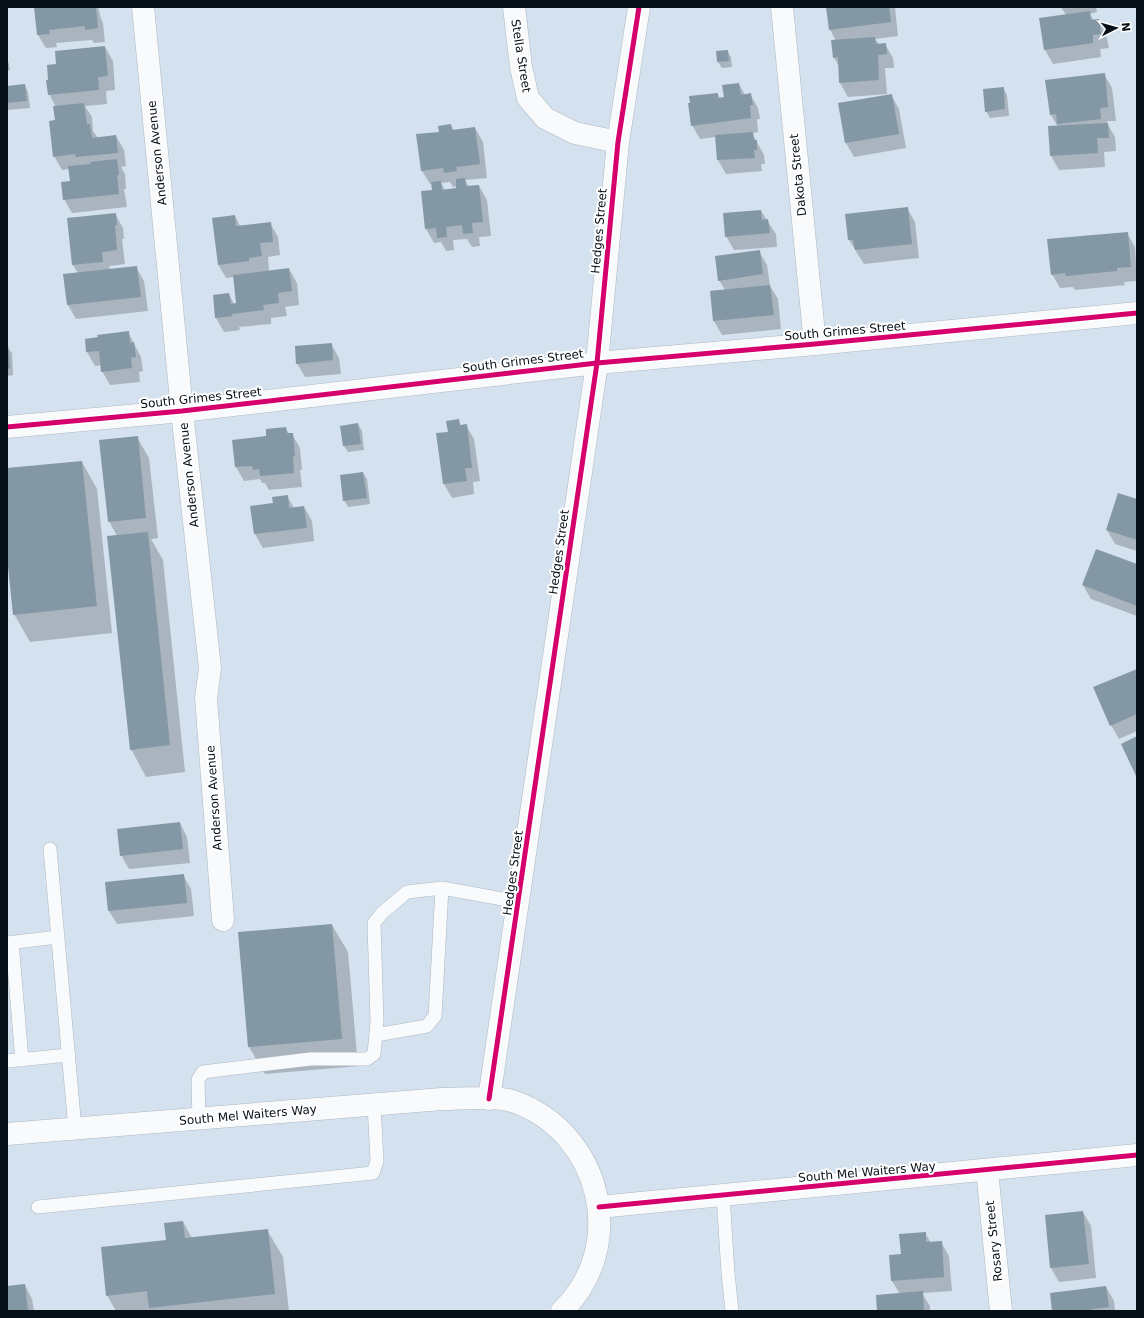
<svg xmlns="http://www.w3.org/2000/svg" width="1144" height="1318" font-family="'DejaVu Sans',sans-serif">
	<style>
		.shadow { fill: #0003; fill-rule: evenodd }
		.building { fill: #8398a4 }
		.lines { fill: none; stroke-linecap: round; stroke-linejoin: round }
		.service-casing { stroke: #aeb8c1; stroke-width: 14 }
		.minor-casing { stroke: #aeb8c1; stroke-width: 23 }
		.service { stroke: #f9fafc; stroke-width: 13 }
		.minor { stroke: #f9fafc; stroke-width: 22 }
		.cycleway-casing { stroke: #fff; stroke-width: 8 }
		.cycleway { stroke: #d6006c; stroke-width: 5 }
		.labels { text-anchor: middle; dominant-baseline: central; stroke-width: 4; stroke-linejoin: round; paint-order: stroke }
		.street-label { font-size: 12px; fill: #070f17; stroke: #fff }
	</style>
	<rect width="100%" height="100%" fill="#d4e1ee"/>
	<path class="shadow" d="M 35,7 L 98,7 L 101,19 L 103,23 L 105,42 L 94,43 L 92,40 L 56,43 L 57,47 L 46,48 L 38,35 Z
		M 827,7 L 895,7 L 898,36 L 875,39 L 879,44 L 885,44 L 893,58 L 894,68 L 885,68 L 887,94 L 848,97 L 840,83 L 839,67 L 834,57 L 836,41 L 830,29 Z
		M 1061,7 L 1096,7 L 1097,12 L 1090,14 L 1094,21 L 1098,20 L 1106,34 L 1109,48 L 1100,49 L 1101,57 L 1053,64 L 1045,50 L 1040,19 L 1066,15 Z
		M 105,47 L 113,61 L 115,90 L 106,91 L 107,104 L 85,106 L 92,117 L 93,131 L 98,138 L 116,136 L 124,150 L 126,166 L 121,167 L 125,174 L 126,189 L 124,189 L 127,207 L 72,213 L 64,199 L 71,182 L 69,169 L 62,170 L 54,156 L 56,107 L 49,94 L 58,65 Z
		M 727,51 L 731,57 L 732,67 L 722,68 L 718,62 Z
		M 7,60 L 9,64 L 10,70 L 7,71 Z
		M 1104,74 L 1112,88 L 1116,121 L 1107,121 L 1108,125 L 1115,137 L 1116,151 L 1104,152 L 1105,167 L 1059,170 L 1051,156 L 1058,127 L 1051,115 Z
		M 739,84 L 745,95 L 750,94 L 758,108 L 760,119 L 757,119 L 758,132 L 752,133 L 764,155 L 765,164 L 761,164 L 762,171 L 726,174 L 718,160 L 716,137 L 700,139 L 692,125 L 717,94 L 720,98 L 725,98 Z
		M 25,85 L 28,92 L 30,108 L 7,110 L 7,87 Z
		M 1003,88 L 1007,95 L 1009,116 L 990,118 L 986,111 Z
		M 891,95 L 899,109 L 906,148 L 854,157 L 846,143 L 839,104 Z
		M 451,125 L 454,131 L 475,128 L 483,142 L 487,178 L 465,180 L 469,187 L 479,186 L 487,200 L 491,236 L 479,237 L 480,246 L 472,247 L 467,239 L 453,240 L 454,250 L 446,251 L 441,242 L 434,243 L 426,229 L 422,192 L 433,191 L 433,184 L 430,184 L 422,171 L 440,133 ZM 450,182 L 453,187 L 457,186 L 457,189 L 445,190 L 441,183 Z
		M 907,208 L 915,222 L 919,258 L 864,264 L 849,240 L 846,215 Z
		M 761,211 L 776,234 L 777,247 L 734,250 L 726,236 Z
		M 115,214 L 123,228 L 124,239 L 122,239 L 125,264 L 109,266 L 110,270 L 136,267 L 144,281 L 148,311 L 76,319 L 68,305 L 65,275 L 78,273 L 73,265 Z
		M 235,216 L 240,226 L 270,223 L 278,237 L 280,255 L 268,257 L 269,271 L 289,269 L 297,283 L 299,305 L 285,307 L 287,316 L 271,318 L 271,324 L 239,327 L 240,330 L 224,332 L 216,318 L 214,296 L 229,294 L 234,304 L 237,304 L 234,277 L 226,278 L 218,264 Z
		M 1127,233 L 1135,247 L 1137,281 L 1124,282 L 1125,285 L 1075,290 L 1073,287 L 1060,288 L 1052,274 Z
		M 759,251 L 767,265 L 770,286 L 778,299 L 781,329 L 722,335 L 714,321 L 711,291 L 725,290 L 719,280 Z
		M 128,332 L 141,357 L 143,371 L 139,372 L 140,382 L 110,385 L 102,371 L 102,365 L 95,366 L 87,352 Z
		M 331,344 L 339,358 L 341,374 L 305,377 L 297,363 Z
		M 7,347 L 12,353 L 13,375 L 7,376 Z
		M 458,420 L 461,426 L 466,425 L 474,439 L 480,481 L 473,482 L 474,494 L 452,498 L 444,484 L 449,433 Z
		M 358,424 L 362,431 L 364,450 L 348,452 L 344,446 Z
		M 286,428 L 289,434 L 292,434 L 300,448 L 302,470 L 300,470 L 302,487 L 269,490 L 265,483 L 262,483 L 260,479 L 244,481 L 236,467 L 233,441 L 268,437 Z
		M 137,437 L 149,458 L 158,538 L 151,539 L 163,560 L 185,772 L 146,777 L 131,749 L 117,536 L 109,521 Z
		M 82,462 L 97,489 L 112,633 L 30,642 L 14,614 L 7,547 L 7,469 Z
		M 363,473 L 367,479 L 370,504 L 348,507 L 344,500 Z
		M 287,496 L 294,508 L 304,507 L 312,521 L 314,541 L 263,548 L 255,534 L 274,504 Z
		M 1137,500 L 1137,551 L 1115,544 L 1107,530 Z
		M 1137,565 L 1137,616 L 1091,599 L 1083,585 Z
		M 1137,670 L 1137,731 L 1119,739 L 1111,725 Z
		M 180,823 L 187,837 L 190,863 L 129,869 L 121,855 Z
		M 183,875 L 191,889 L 194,916 L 117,924 L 109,911 Z
		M 332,925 L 348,952 L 358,1066 L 265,1074 L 249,1047 L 239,933 Z
		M 1083,1212 L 1091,1226 L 1096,1278 L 1059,1282 L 1051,1268 L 1046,1216 Z
		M 183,1222 L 192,1238 L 267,1230 L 283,1257 L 289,1311 L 116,1311 L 107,1295 L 167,1241 Z
		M 925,1233 L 931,1243 L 941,1242 L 949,1256 L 952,1291 L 922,1293 L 930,1306 L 930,1311 L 878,1311 L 900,1294 L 892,1281 L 902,1255 Z
		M 25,1285 L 32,1299 L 34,1311 L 7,1311 L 7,1287 Z
		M 1106,1287 L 1114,1301 L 1115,1311 L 1053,1311 Z"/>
	<path class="building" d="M 34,7 L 94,7 L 94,8 L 96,8 L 98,28 L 85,30 L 85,26 L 49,30 L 50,34 L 37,35 Z
		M 826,7 L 889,7 L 891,22 L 829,30 Z
		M 1090,11 L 1091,20 L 1099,19 L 1101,34 L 1093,35 L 1093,43 L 1044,50 L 1039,18 Z
		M 875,37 L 876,44 L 886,43 L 887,54 L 878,55 L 879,80 L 839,83 L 838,57 L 833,58 L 831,40 Z
		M 105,46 L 108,76 L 98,77 L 99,90 L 48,95 L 46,80 L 48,80 L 47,65 L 56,64 L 55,51 Z
		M 728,50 L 729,61 L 717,62 L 716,51 Z
		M 1105,73 L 1108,107 L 1100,108 L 1101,119 L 1057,124 L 1056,114 L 1050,115 L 1045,80 Z
		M 739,83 L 741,95 L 751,93 L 753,105 L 750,105 L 751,118 L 691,126 L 688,103 L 690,103 L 689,96 L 718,93 L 718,98 L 724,97 L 722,85 Z
		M 25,84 L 27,101 L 7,103 L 7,86 Z
		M 1004,87 L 1005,109 L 985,112 L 983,89 Z
		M 892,94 L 899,134 L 845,143 L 838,103 Z
		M 84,103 L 87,124 L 90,124 L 92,138 L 116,135 L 118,153 L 76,157 L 75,154 L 53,157 L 49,121 L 55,120 L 53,106 Z
		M 1108,123 L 1109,138 L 1097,138 L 1098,153 L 1050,156 L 1048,126 Z
		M 451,124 L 452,130 L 475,127 L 480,164 L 456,167 L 457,171 L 444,173 L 443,168 L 421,171 L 416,134 L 439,132 L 438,126 Z
		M 753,132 L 754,140 L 757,140 L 757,150 L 754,150 L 755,158 L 717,160 L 715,135 Z
		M 117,159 L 119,175 L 117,175 L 119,194 L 63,200 L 61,182 L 70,181 L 68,166 L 91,164 L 90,162 Z
		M 465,178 L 466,186 L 479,185 L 483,222 L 472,223 L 473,233 L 463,234 L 462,225 L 446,227 L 447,237 L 437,238 L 436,228 L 425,229 L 421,191 L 432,190 L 431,182 L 441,181 L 442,190 L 456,188 L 456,179 Z
		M 908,207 L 912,244 L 855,250 L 853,240 L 848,240 L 845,214 Z
		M 761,210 L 762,220 L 768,219 L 770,233 L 725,237 L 723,213 Z
		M 116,213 L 117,225 L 115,225 L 117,250 L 102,252 L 103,262 L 72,265 L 67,218 Z
		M 235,215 L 236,226 L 271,222 L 273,242 L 260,243 L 262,256 L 249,258 L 249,261 L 218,265 L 212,218 Z
		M 1128,232 L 1131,267 L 1117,268 L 1117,271 L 1066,276 L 1065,273 L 1051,275 L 1047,239 Z
		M 760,250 L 763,274 L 718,281 L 715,256 Z
		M 137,266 L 141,297 L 67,305 L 63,274 Z
		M 289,268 L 292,291 L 278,293 L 279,303 L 263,305 L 264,310 L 232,314 L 232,316 L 215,318 L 213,295 L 229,293 L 231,304 L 236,303 L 233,275 Z
		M 770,285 L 774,315 L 713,321 L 710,291 Z
		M 129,331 L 130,343 L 134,342 L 136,357 L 131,358 L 132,368 L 101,372 L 99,351 L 86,352 L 85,339 L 98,337 L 97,335 Z
		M 332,343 L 333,360 L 296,364 L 295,346 Z
		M 7,344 L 8,344 L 10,368 L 7,369 Z
		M 459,419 L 460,425 L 467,424 L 472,468 L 465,468 L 467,481 L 443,484 L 436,433 L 448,432 L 446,421 Z
		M 358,423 L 361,444 L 343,446 L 340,426 Z
		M 286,427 L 287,433 L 293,433 L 295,456 L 293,456 L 294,473 L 260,476 L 259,469 L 253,470 L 252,466 L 235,467 L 232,440 L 266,436 L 266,429 Z
		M 138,436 L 146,518 L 108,522 L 99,440 Z
		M 82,461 L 97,606 L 13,615 L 7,557 L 7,468 Z
		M 363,472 L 367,498 L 343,501 L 340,475 Z
		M 1118,493 L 1137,499 L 1137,540 L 1106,530 Z
		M 288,495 L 289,508 L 304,506 L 307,528 L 254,534 L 250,506 L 273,503 L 272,497 Z
		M 148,532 L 170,745 L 130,750 L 107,536 Z
		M 1096,549 L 1137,564 L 1137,606 L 1082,585 Z
		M 1137,669 L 1137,714 L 1110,726 L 1093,687 Z
		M 1137,736 L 1137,778 L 1121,744 Z
		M 180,822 L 183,849 L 120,856 L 117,829 Z
		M 184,874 L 187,903 L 108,911 L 105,882 Z
		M 332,924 L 342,1039 L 248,1047 L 238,932 Z
		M 1083,1211 L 1089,1264 L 1050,1268 L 1045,1215 Z
		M 183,1221 L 185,1238 L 268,1229 L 275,1294 L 149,1308 L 147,1291 L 106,1296 L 101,1247 L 166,1240 L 164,1223 Z
		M 926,1232 L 926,1242 L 942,1241 L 944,1277 L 891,1281 L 889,1255 L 901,1254 L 899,1234 Z
		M 25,1284 L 28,1311 L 7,1311 L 7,1286 Z
		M 1106,1286 L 1109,1307 L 1092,1309 L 1092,1311 L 1052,1311 L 1050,1293 Z
		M 923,1291 L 924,1311 L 877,1311 L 876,1295 Z"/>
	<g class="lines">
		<g class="service-casing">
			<path id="service" d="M 50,849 L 75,1129
				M 12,942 L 22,1060
				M 7,943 L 58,937
				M 376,1035 L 427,1026 L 435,1016 L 442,888
				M 7,1061 L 69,1055
				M 199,1119 L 198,1080 L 203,1072 L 310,1059 L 367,1059 L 374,1054 L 377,1022 L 374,923 L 382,913 L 407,892 L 442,888 L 519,902
				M 723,1195 L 728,1273 L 732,1311
				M 38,1207 L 373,1173 L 377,1161 L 374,1105"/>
		</g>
		<g class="minor-casing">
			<path id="minor" d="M 143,7 L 182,411 L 210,668 L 206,698 L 223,920
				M 514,7 L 521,67 L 528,98 L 545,118 L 575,133 L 618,142
				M 782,7 L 815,344
				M 7,427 L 182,411 L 597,363 L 815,344 L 1137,313
				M 489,1099 L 597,363 L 618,142 L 639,7
				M 7,1134 L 442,1099 C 462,1099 496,1095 515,1102 C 601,1133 629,1246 562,1311
				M 987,1170 L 1001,1311
				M 599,1207 L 1137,1155"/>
		</g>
		<use href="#service" class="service"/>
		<use href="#minor" class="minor"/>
		<g class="cycleway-casing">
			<path id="cycleway" d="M 7,427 L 182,411 L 597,363 L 815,344 L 1137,313
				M 489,1099 L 597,363 L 618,142 L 639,7
				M 599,1207 L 1137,1155"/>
		</g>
		<use href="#cycleway" class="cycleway"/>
	</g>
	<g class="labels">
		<g class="street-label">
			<text transform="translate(521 56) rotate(81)">Stella Street</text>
			<text transform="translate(157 153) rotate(-96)">Anderson Avenue</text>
			<text transform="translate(798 175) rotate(-96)">Dakota Street</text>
			<text transform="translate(599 231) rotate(-85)">Hedges Street</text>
			<text transform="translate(845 331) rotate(-5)">South Grimes Street</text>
			<text transform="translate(523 361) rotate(-7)">South Grimes Street</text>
			<text transform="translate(201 398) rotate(-6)">South Grimes Street</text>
			<text transform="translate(189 475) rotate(-96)">Anderson Avenue</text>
			<text transform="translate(559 552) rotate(-82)">Hedges Street</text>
			<text transform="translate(214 798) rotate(-94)">Anderson Avenue</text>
			<text transform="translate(513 873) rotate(-82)">Hedges Street</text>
			<text transform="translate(248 1115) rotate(-5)">South Mel Waiters Way</text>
			<text transform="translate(867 1172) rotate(-5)">South Mel Waiters Way</text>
			<text transform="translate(994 1241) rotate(-96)">Rosary Street</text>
		</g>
	</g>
	<rect width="1144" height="1318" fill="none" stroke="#070f17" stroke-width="16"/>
	<g transform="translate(1116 28) rotate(84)" stroke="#ffffff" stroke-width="3" paint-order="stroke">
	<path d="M0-3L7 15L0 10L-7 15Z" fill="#070f17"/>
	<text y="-6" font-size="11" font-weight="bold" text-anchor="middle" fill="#070f17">N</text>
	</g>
</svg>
